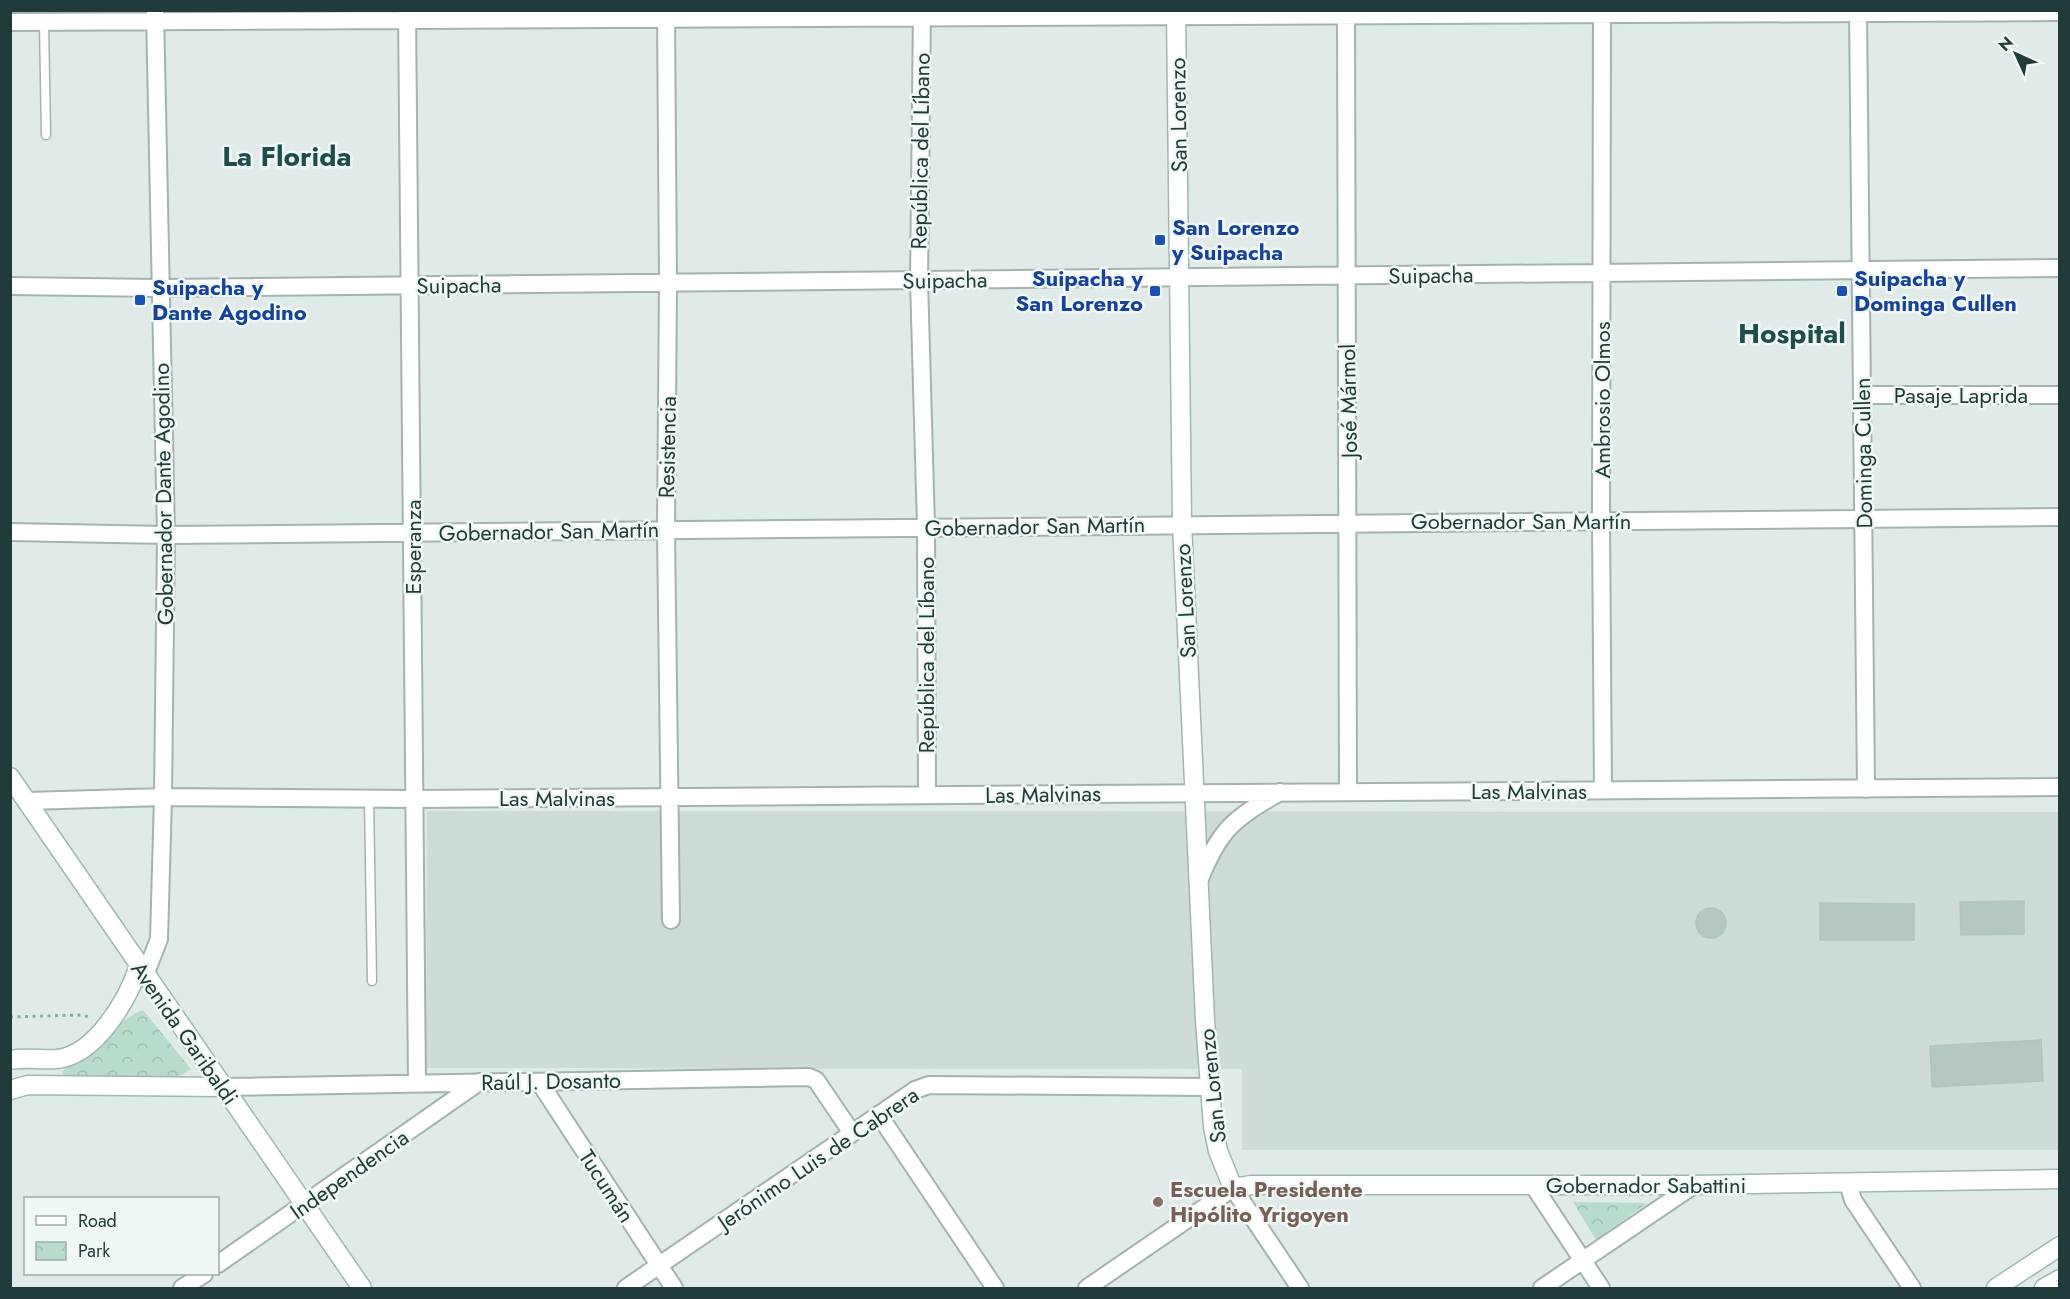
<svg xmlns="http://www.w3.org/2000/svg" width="2070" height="1299" font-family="Jost,sans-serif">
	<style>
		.built { fill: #cedbd8 }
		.park { fill: url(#park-crowns) }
		.building { fill: #b5c6c3; stroke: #b2c4c1; stroke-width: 1.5 }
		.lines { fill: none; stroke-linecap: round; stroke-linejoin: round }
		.service-casing { stroke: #a3b3b1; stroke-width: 11 }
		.minor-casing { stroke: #a3b3b1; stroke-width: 20 }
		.secondary-casing { stroke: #9fb7b4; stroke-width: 21 }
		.path { stroke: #80afac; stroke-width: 3; stroke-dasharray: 3 4.5; stroke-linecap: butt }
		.service { stroke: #fff; stroke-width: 8 }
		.minor { stroke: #fff; stroke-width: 16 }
		.secondary { stroke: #fff; stroke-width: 18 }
		.transit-dot { fill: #1a4fb4; stroke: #f0f8f6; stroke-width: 2 }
		.education-dot { fill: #8d6e63; stroke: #f0f8f6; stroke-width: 2 }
		.labels { text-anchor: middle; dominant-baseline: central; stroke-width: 5; stroke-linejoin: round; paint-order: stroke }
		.street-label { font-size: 22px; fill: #213b3b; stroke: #f0f8f6 }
		.transit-label { font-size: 22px; font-weight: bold; fill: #164399; stroke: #f0f8f6; text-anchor: start }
		.education-label { font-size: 22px; font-weight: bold; fill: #785e54; stroke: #f0f8f6; text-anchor: start }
		.district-label { font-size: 28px; font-weight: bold; fill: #1d4d4d; stroke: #f0f8f6 }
	</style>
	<defs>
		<pattern id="park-crowns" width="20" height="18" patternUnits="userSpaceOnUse" patternTransform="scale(1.5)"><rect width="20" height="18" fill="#b8dccb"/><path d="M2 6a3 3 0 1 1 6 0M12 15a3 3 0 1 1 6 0" fill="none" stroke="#9ebeaf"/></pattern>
	</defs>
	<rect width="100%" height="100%" fill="#e0ebe9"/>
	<path class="built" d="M 427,811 L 2059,812 L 2059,1150 L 1242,1150 L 1242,1069 L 426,1068 Z"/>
	<path class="park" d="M 143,1010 L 191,1069 L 180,1076 L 67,1076 L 62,1073 C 66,1063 79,1060 88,1054 C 108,1040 120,1018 143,1010 Z
		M 1573,1202 L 1647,1203 L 1596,1240 Z"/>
	<path class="building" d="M 2024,901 L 2024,934 L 1961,935 L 1960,902 Z
		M 1820,903 L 1914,904 L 1914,940 L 1820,940 Z
		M1696 923a15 15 0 1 1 30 0a15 15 0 1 1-30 0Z
		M 2041,1040 L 2043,1081 L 1932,1087 L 1930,1046 Z"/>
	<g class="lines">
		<g class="service-casing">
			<path id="service" d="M 44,22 L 46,135
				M 369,799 L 372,981"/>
		</g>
		<g class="minor-casing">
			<path id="minor" d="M 407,10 L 417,1083
				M 666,10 L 668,283 L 666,530 L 671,920
				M 922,10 L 919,280 L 926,527 L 927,795
				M 1346,10 L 1348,792
				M 1602,10 L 1601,521 L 1603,790
				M 1858,10 L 1866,789
				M 10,22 L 2060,12
				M 10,286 L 160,288 L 2060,268
				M 1862,395 L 2060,395
				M 10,532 L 166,535 L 2060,517
				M 27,801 L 163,797 L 414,799 L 2060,787
				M 1199,881 C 1219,830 1233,819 1280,792
				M 145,975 L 159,939 L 163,797 L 166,535 L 155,12
				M 540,1083 L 674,1288
				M 222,1087 L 809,1077 L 816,1080 L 852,1133
				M 879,1115 L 995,1288
				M 1848,1183 L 1853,1200 L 1912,1288
				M 1533,1185 L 1601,1288
				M 218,1264 L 479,1082
				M 182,1288 L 204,1274
				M 626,1288 L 915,1090 L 929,1085 L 1209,1087
				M 1087,1288 L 1233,1188 L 1300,1288
				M 1542,1288 L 1694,1185"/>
		</g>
		<g class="secondary-casing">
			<path id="secondary" d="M 1176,10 L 1182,524 L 1205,1020 L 1213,1127 L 1218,1151 L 1233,1188 L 1251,1185 L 1694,1185 L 2060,1179
				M 10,777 L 362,1288
				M 10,1060 C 26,1057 41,1060 57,1059 C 96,1055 128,999 139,966
				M 10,1090 L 28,1085 L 222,1087
				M 1996,1288 L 2060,1246
				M 2044,1288 L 2060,1279"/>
		</g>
		<path class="path" d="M 10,1017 L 79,1015 L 91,1017"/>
		<use href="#service" class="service"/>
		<use href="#minor" class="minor"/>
		<use href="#secondary" class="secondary"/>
	</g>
	<g class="transit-dot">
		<rect x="1154" y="234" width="12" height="12" rx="3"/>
		<rect x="1149" y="285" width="12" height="12" rx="3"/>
		<rect x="1836" y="285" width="12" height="12" rx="3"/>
		<rect x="134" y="294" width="12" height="12" rx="3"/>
	</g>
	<circle class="education-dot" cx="1158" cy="1202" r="6"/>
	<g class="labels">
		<g class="street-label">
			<text transform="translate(1178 115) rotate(-91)">San Lorenzo</text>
			<text transform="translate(920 151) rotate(-89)">República del Líbano</text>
			<text transform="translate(1431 275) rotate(-1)">Suipacha</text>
			<text transform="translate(945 280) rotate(-1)">Suipacha</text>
			<text transform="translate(459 285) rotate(-1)">Suipacha</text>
			<text x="1961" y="395">Pasaje Laprida</text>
			<text transform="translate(1602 400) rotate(-90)">Ambrosio Olmos</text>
			<text transform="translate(1348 401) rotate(-91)">José Mármol</text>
			<text transform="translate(667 447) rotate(-89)">Resistencia</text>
			<text transform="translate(1863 453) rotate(-91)">Dominga Cullen</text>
			<text transform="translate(163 494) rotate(-91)">Gobernador Dante Agodino</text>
			<text x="1521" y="521">Gobernador San Martín</text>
			<text transform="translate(1035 526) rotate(-1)">Gobernador San Martín</text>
			<text transform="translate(549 531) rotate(-1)">Gobernador San Martín</text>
			<text transform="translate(413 547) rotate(-90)">Esperanza</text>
			<text transform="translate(1185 601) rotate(-93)">San Lorenzo</text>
			<text transform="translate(926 655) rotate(-90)">República del Líbano</text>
			<text x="1529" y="791">Las Malvinas</text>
			<text transform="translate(1043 794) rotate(-1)">Las Malvinas</text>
			<text x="557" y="798">Las Malvinas</text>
			<text transform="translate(185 1033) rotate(55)">Avenida Garibaldi</text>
			<text transform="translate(551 1081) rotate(-1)">Raúl J. Dosanto</text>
			<text transform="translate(1212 1086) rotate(-96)">San Lorenzo</text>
			<text transform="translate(818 1158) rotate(-34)">Jerónimo Luis de Cabrera</text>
			<text transform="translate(349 1174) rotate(-35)">Independencia</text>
			<text x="1646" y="1185">Gobernador Sabattini</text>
			<text transform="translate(607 1186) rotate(57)">Tucumán</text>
		</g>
		<g class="transit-label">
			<text x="1172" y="227">San Lorenzo<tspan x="1172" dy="25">y Suipacha</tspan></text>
			<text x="1143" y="278" text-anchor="end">Suipacha y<tspan x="1143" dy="25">San Lorenzo</tspan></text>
			<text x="1854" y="278">Suipacha y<tspan x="1854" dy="25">Dominga Cullen</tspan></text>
			<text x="152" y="287">Suipacha y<tspan x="152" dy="25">Dante Agodino</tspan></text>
		</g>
		<g class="education-label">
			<text x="1170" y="1189">Escuela Presidente<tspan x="1170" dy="25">Hipólito Yrigoyen</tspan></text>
		</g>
		<g class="district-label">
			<text x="287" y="156">La Florida</text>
			<text x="1792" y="333">Hospital</text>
		</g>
	</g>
	<rect width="2070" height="1299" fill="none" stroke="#213b3b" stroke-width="24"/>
	<rect x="24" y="1197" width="195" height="78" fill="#f0f8f6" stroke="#9dacab" stroke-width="1.5"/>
	<rect x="36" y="1216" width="30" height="9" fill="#ffffff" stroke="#9dacab" stroke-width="1.5"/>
	<text x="78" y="1227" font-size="18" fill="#213b3b">Road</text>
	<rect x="36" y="1242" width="30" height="18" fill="url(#park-crowns)" stroke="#9dacab" stroke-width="1.5"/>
	<text x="78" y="1257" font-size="18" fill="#213b3b">Park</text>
	<g transform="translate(2016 54) rotate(315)" stroke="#f0f8f6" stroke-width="4.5" paint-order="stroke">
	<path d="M0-4.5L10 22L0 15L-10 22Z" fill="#213b3b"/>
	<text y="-9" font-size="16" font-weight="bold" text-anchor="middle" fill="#213b3b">N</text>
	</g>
</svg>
